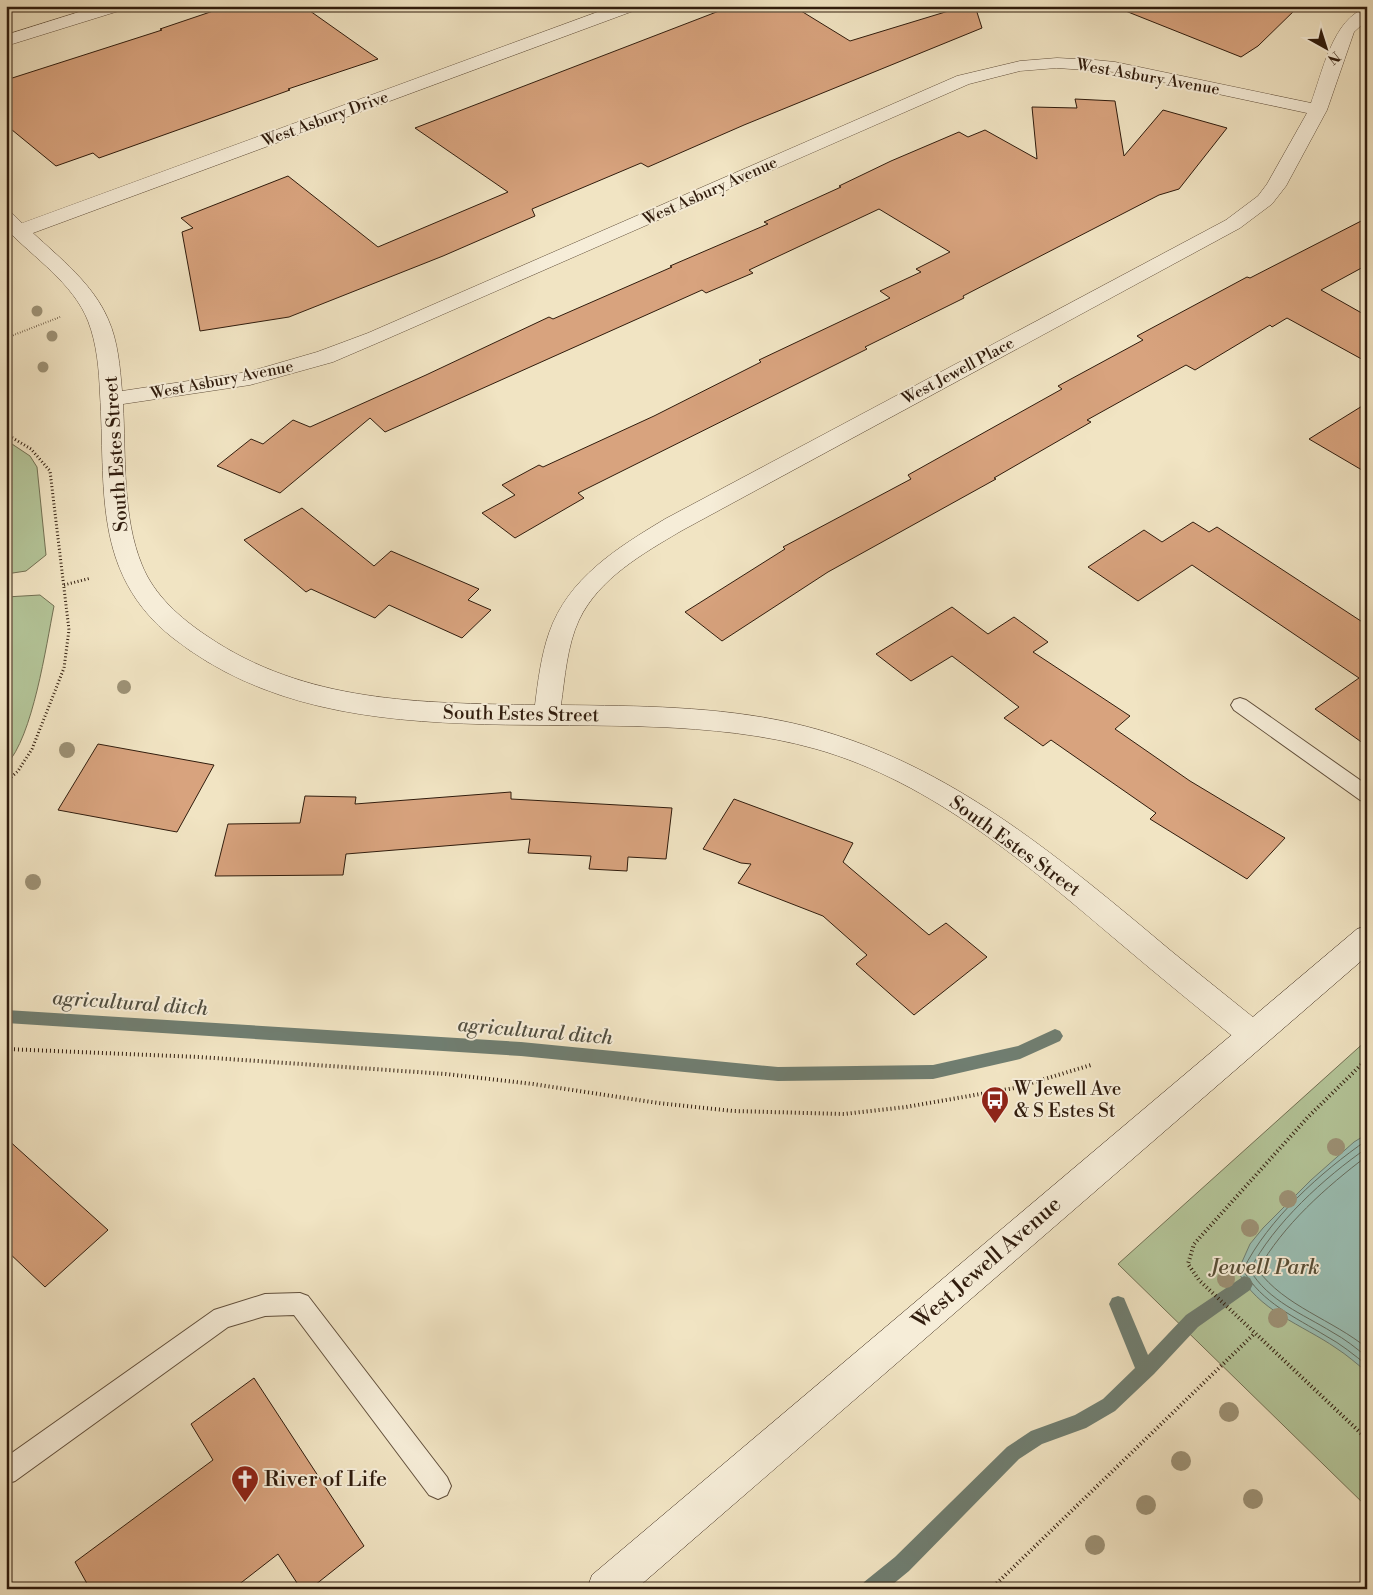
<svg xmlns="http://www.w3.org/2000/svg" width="1373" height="1595" font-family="'Libre Bodoni',serif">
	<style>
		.green { fill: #b4c599; stroke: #727053 }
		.water { fill: #9bbfb4; stroke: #707e71 }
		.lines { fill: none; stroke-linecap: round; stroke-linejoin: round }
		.shore { stroke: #666e60; stroke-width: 1 }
		.stream { fill: #707e71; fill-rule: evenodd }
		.building { fill: #d8a37e; stroke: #301c0d }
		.service-casing { stroke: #604e3a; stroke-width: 2 }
		.minor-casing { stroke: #604e3a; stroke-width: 1 }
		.secondary-casing { stroke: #301c0d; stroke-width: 1 }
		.path-far2 { stroke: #301c0d; stroke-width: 2; stroke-dasharray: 0.5 2; stroke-linecap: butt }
		.path-far1 { stroke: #301c0d; stroke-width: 3; stroke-dasharray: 1 2.5; stroke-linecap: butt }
		.path { stroke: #301c0d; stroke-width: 4; stroke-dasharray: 1 3; stroke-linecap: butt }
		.service { fill: #f6edd8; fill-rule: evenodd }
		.minor { fill: #f6edd8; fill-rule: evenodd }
		.secondary { fill: #f6edd8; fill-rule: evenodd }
		.tree { fill: #9d9276 }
		.labels { text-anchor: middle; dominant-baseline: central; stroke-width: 4; stroke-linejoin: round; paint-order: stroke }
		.far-street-label { font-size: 16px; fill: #301c0d; stroke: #f6edd8 }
		.street-label { font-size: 19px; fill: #301c0d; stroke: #f6edd8 }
		.poi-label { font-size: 19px; fill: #301c0d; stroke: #f6edd8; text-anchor: start }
		.water-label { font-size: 20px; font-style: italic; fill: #504d3f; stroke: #f6edd8 }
		.near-street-label { font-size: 22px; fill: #301c0d; stroke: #f6edd8 }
		.near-park-label { font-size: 22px; font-style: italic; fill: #584f37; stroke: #f6edd8 }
		.near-poi-label { font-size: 22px; fill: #301c0d; stroke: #f6edd8; text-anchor: start }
	</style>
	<rect width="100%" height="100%" fill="#f1e4c3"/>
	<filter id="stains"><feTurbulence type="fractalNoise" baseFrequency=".004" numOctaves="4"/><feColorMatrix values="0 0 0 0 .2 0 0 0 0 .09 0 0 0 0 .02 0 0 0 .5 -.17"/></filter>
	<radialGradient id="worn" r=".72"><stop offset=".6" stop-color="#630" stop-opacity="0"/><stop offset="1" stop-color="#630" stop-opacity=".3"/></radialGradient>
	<path class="green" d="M 6,440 L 30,456 L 37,467 L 46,555 L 26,571 L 6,574 Z
		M 40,595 L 54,606 C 46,646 33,737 6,765 L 6,597 Z
		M 1367,1040 L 1367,1507 L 1118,1264 Z"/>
	<path class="water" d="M 1367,1134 L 1367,1372 C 1357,1364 1347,1355 1336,1348 C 1303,1325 1256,1310 1238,1271 L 1250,1244 L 1263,1228 L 1311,1180 L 1354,1142 Z"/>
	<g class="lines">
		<path class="shore" d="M 1367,1140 C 1321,1172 1268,1219 1243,1270 C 1262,1303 1295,1317 1326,1336 C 1341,1344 1354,1355 1367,1365
			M 1367,1148 C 1325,1177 1273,1224 1250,1270 C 1268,1301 1303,1314 1332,1332 C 1345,1339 1356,1348 1367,1357
			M 1367,1156 C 1326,1187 1283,1225 1258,1270 C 1284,1306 1333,1320 1367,1348"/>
		<path class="stream" d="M 6,1010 L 521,1042 L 778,1067 L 933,1065 L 1018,1046 L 1055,1029 L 1060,1031 L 1063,1036 L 1060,1041 L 1020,1059 L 933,1079 L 778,1081 L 521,1056 L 6,1023 Z
			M 1244,1276 L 1250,1278 L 1253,1284 L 1250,1290 L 1198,1327 L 1154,1374 L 1115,1411 L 1086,1428 L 1042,1444 L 1019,1459 L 909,1571 L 887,1589 L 861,1589 L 864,1582 L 895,1557 L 1007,1447 L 1031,1431 L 1075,1415 L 1103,1399 L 1135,1368 L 1109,1304 L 1112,1298 L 1118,1296 L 1124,1298 L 1148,1355 L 1186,1315 Z"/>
	</g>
	<path class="building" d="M 228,6 L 303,6 L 378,59 L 288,89 L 290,90 L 99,158 L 93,153 L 56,166 L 6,125 L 6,80 L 162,30 L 160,29 Z
		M 732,6 L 793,6 L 850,41 L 965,6 L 975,6 L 982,28 L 744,125 L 648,167 L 641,163 L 532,209 L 535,216 L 443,256 L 289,317 L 200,331 L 182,232 L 193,228 L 181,218 L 288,176 L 378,247 L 508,192 L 415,128 Z
		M 1118,6 L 1299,6 L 1258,46 L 1241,57 L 1118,8 Z
		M 1075,99 L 1115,101 L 1124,156 L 1163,110 L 1227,128 L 1179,189 L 1159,195 L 963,296 L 964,298 L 865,347 L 867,349 L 578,493 L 584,498 L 515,538 L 482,513 L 515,495 L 502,485 L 539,465 L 543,467 L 654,416 L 761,362 L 759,360 L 890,298 L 880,291 L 921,272 L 916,269 L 950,252 L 879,209 L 749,270 L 753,273 L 706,293 L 702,290 L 385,432 L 370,418 L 280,493 L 217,466 L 251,439 L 263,444 L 293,420 L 310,427 L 426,375 L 549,317 L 553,319 L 672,267 L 670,266 L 768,224 L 764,222 L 841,187 L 839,186 L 891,161 L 959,132 L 968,137 L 985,130 L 1037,159 L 1032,107 L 1077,108 Z
		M 1367,218 L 1367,265 L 1321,290 L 1367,316 L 1367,362 L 1287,318 L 1272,327 L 1270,325 L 1195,370 L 1186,365 L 1087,420 L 1091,422 L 994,478 L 996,479 L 828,572 L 722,641 L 685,612 L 785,549 L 783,547 L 911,479 L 908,475 L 1062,389 L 1058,386 L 1143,340 L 1137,336 L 1247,277 L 1250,278 Z
		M 1367,403 L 1367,473 L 1309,439 Z
		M 302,508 L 374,566 L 391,551 L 479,589 L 468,600 L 491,610 L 462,638 L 389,605 L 375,618 L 311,589 L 306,592 L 244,540 Z
		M 1193,522 L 1209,532 L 1217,527 L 1367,625 L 1367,746 L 1315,709 L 1359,678 L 1192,565 L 1138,601 L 1088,567 L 1144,530 L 1162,542 Z
		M 952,607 L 988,634 L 1014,617 L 1048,642 L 1033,652 L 1130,716 L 1115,729 L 1190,781 L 1285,838 L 1247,879 L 1150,819 L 1156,813 L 1051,740 L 1043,746 L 1004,718 L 1019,707 L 952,656 L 911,681 L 876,654 Z
		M 98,744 L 214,765 L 177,832 L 58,810 Z
		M 511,792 L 511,799 L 672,808 L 666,859 L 628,857 L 627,871 L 589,869 L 591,856 L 528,853 L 530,839 L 346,854 L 343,875 L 215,876 L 228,824 L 300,823 L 305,796 L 356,797 L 355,804 Z
		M 734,799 L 853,843 L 843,862 L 929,935 L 946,923 L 987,957 L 914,1015 L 856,964 L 867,955 L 823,916 L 738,883 L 751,864 L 741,863 L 703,849 Z
		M 6,1138 L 108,1230 L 45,1287 L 6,1250 Z
		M 254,1378 L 364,1546 L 310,1589 L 301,1589 L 278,1554 L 233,1589 L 90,1589 L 75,1562 L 213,1460 L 191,1424 Z"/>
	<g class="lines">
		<g class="service-casing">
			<path id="service" d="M 1240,698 L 1246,700 L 1367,785 L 1367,802 L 1360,800 L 1234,710 L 1231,705 L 1234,700 Z
				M 300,1293 L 308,1296 L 447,1477 L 451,1486 L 447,1495 L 438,1499 L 429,1495 L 294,1315 L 265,1316 L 228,1327 L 15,1481 L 6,1484 L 6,1457 L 214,1310 L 265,1294 Z"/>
		</g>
		<g class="minor-casing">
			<path id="minor" d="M 98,6 L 124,6 L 122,10 L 6,46 L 6,35 Z
				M 614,6 L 638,6 L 636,10 L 33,233 C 60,258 93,284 108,319 C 118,341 120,367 122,391 L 248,372 L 317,352 L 368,333 L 957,76 L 1020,61 L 1057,58 L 1095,60 L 1115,62 L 1311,103 C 1322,74 1333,17 1367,8 L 1367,20 L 1354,32 L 1327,110 L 1286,186 L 1272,204 L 1240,228 L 681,531 C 644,553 599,578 579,620 C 567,646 565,677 561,705 C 638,706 716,706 792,723 C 929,754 1034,837 1139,924 C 1180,959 1222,992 1264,1026 L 1268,1035 L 1264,1044 L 1253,1048 L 1242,1044 C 1202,1011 1161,978 1121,944 C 1030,867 933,782 816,749 C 611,691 351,778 173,638 C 91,573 106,487 100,394 C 99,370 97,344 88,321 C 73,283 34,258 6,229 L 6,212 L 13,214 L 22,223 ZM 1057,68 L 1115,72 L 1307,113 L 1267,184 L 1258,196 L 1226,220 L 665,519 C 617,548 568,578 549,633 C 541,656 538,681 535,705 C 421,703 305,703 207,636 C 180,618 154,595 142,565 C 122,517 126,455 123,404 L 250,385 L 333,362 L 382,341 L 969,84 L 1020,71 Z"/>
		</g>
		<g class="secondary-casing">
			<path id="secondary" d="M 1367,926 L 1367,956 L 636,1589 L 587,1589 L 592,1575 L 1357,929 Z"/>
		</g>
		<path class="path-far2" d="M 6,338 L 60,317"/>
		<path class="path-far1" d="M 6,434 L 31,449 L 50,471 L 69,630 L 64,668 L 32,749 L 18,771 L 6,782
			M 64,585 L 91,578"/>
		<path class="path" d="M 6,1049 L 199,1057 L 446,1074 L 533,1084 L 658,1103 L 733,1111 L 844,1114 L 906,1107 L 1015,1088 L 1091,1065
			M 1367,1059 L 1308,1117 L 1194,1244 L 1188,1264 L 1199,1280 L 1367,1439
			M 991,1589 L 1255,1333"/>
		<use href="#service" class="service"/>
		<use href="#minor" class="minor"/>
		<use href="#secondary" class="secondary"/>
	</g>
	<g class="tree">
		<circle cx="37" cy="311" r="5.5"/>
		<circle cx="52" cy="336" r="5.5"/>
		<circle cx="43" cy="367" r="5.5"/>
		<circle cx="124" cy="687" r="7"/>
		<circle cx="67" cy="750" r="8"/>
		<circle cx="33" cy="882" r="8"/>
		<circle cx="1336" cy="1147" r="9"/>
		<circle cx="1288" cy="1199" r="9"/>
		<circle cx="1250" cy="1228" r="9"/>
		<circle cx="1226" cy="1279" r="9"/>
		<circle cx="1278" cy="1318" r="10"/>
		<circle cx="1229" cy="1412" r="10"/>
		<circle cx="1181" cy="1461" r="10"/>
		<circle cx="1253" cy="1499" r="10"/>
		<circle cx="1146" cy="1505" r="10"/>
		<circle cx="1095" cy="1545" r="10"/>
	</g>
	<defs>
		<g id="bus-pin" transform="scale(1.4375)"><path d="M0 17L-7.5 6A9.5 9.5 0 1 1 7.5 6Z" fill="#8f2418" stroke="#f6edd8"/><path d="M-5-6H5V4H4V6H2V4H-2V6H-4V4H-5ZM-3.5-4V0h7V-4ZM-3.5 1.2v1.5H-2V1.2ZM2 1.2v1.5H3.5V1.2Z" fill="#fff"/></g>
		<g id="church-pin" transform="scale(1.4375)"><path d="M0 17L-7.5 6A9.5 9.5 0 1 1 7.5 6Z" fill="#8f2418" stroke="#f6edd8"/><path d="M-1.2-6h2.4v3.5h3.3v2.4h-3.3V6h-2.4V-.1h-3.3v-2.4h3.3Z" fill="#fff"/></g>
	</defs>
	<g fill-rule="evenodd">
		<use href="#bus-pin" x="995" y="1100"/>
		<use href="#church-pin" x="245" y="1479"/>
	</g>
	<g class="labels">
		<g class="far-street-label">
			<text transform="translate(1148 77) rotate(10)">West Asbury Avenue</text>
			<text transform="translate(325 119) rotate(-20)">West Asbury Drive</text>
			<text transform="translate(710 191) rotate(-24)">West Asbury Avenue</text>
			<text transform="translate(958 371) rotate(-28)">West Jewell Place</text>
			<text transform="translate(222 380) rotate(-11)">West Asbury Avenue</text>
		</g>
		<g class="street-label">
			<text transform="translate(116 454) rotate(-94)">South Estes Street</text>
			<text transform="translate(521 714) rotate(1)">South Estes Street</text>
			<text transform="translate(1015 846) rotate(36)">South Estes Street</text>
		</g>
		<g class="poi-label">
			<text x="1014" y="1089">W Jewell Ave<tspan x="1014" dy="22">&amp; S Estes St</tspan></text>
		</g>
		<g class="water-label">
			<text transform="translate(130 1004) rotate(4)">agricultural ditch</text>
			<text transform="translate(535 1032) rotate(5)">agricultural ditch</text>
		</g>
		<g class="near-street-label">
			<text transform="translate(987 1263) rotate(-41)">West Jewell Avenue</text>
		</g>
		<g class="near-park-label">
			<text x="1265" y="1267">Jewell Park</text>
		</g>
		<g class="near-poi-label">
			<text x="264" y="1479">River of Life</text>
		</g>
	</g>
	<rect width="1373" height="1595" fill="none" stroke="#f1e4c3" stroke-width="25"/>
	<rect x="8" y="8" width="1358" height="1580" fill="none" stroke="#301c0d" stroke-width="2.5"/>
	<rect x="12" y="12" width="1348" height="1570" fill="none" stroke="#301c0d"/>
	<g transform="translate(1326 48) rotate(141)" stroke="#f6edd8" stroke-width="4" paint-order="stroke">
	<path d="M0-4L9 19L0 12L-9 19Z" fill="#301c0d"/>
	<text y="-8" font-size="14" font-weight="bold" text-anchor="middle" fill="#301c0d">N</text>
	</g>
	<rect width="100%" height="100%" filter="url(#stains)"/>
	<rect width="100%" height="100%" fill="url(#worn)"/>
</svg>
